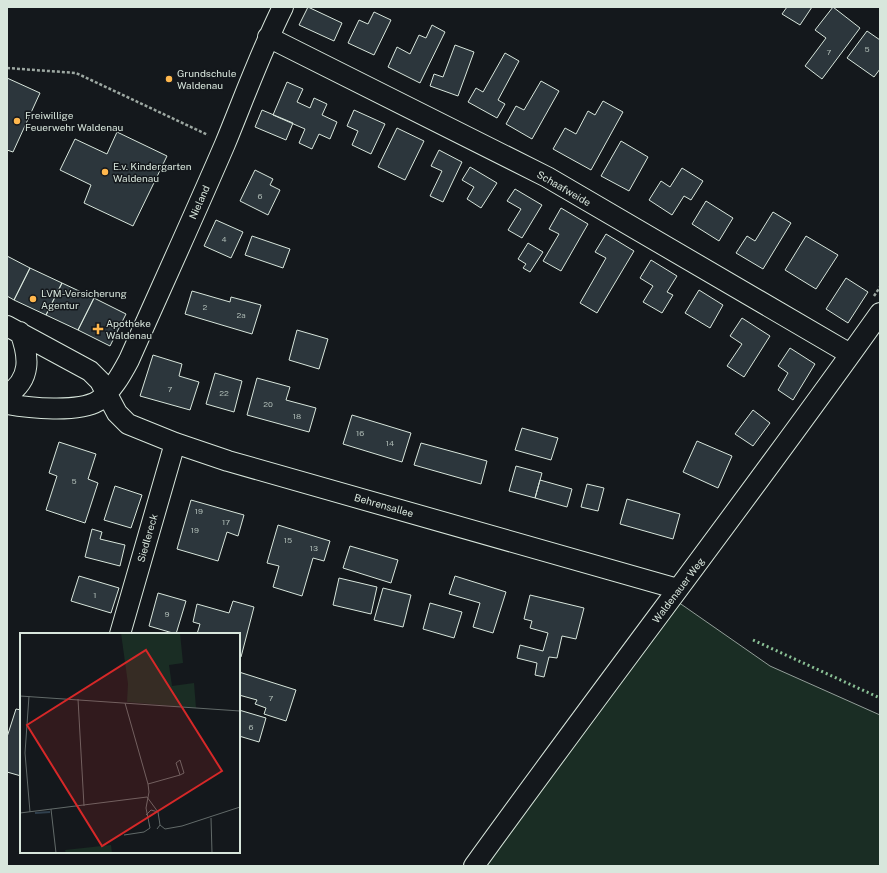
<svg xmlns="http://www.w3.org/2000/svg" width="887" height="873" font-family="'Public Sans',sans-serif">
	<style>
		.green { fill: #1a2d24; stroke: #939e99 }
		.building { fill: #2c363c; stroke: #d8e6dc }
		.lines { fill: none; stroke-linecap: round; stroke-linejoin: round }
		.minor-casing { stroke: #d8e6dc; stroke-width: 22 }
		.path { stroke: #9da8a2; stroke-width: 2.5; stroke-dasharray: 3 2; stroke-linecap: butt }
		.minor { stroke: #14181c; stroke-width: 20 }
		.hedge { stroke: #8ac095; stroke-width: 3; stroke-dasharray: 2 3; stroke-linecap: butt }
		.poi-dot { fill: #ffb74d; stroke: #14181c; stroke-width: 1.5 }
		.labels { text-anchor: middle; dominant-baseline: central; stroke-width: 3; stroke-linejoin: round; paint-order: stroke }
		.number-label { font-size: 8px; fill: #adbab4 }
		.poi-label { font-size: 10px; fill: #d8e6dc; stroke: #14181c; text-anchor: start }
		.street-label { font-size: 10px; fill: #d8e6dc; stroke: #14181c }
		.inset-river { fill: none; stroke: #2f3f4d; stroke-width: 2 }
		.inset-road { fill: none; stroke: #626a69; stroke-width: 1 }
		.view { fill: #d62828; fill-opacity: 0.15; stroke: #d62828; stroke-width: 2 }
		.inset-edge { fill: none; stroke: #d8e6dc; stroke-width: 2 }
	</style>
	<rect width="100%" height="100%" fill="#14181c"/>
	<path class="green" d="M 678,602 L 770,666 L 880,715 L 880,866 L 480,866 Z"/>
	<path class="building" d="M 308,7 L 342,23 L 334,41 L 299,25 Z
		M 787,7 L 812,7 L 800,25 L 782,14 Z
		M 833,7 L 860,28 L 822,79 L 805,66 L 826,38 L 815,30 Z
		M 374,12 L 391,20 L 374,55 L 348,43 L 359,20 L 368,24 Z
		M 432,25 L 445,32 L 420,83 L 388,67 L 397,47 L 410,54 L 419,35 L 426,38 Z
		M 867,31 L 880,40 L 880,69 L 874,77 L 847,58 Z
		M 455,45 L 474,52 L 458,96 L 430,86 L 434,74 L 443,77 Z
		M 505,53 L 519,61 L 498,100 L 505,104 L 497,118 L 468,102 L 476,88 L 483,92 Z
		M 7,78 L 40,93 L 13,152 L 7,150 Z
		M 541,81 L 559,91 L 532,139 L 506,124 L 516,106 L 524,110 Z
		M 287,82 L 303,89 L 297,102 L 310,108 L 314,98 L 327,104 L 322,115 L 337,122 L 330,139 L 319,134 L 312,149 L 299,143 L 305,129 L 273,115 Z
		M 603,101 L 623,112 L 591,170 L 553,149 L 565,128 L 576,134 L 588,111 L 595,115 Z
		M 262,110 L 293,123 L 286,140 L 255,127 Z
		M 354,110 L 385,124 L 371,154 L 352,145 L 358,131 L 347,126 Z
		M 397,128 L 424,141 L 405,180 L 378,167 Z
		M 117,132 L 167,156 L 133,226 L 84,203 L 91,185 L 60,170 L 75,139 L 107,154 Z
		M 621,141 L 648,157 L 629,191 L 601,176 Z
		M 439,150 L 462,162 L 443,202 L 430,196 L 442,171 L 431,166 Z
		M 470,167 L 497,183 L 481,208 L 467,199 L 474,187 L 462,180 Z
		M 682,168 L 703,181 L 691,200 L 684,196 L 672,215 L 649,200 L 661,181 L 670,187 Z
		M 255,170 L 273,179 L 270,185 L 280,190 L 268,215 L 240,201 Z
		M 515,189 L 542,205 L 522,238 L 508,230 L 521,209 L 507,201 Z
		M 706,201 L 733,218 L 719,241 L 692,224 Z
		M 561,208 L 588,224 L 561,271 L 543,261 L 559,234 L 549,229 Z
		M 773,212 L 791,223 L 763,269 L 736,253 L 747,236 L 755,241 Z
		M 216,220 L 243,232 L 231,258 L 204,246 Z
		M 606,234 L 634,251 L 597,313 L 580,303 L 606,258 L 595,252 Z
		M 252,236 L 290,249 L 283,268 L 245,255 Z
		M 806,236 L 838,255 L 816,289 L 785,270 Z
		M 528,243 L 543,252 L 530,272 L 523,268 L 526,264 L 518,259 Z
		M 7,256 L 30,268 L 14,300 L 7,296 Z
		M 651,260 L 677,276 L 667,292 L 673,295 L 662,313 L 643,302 L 653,286 L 640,278 Z
		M 30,268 L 62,283 L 46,315 L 14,300 Z
		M 846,278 L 868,292 L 848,323 L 826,309 Z
		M 62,283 L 94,298 L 78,330 L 46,315 Z
		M 699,290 L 723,305 L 710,328 L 685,313 Z
		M 192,291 L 230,302 L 231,297 L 261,305 L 252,334 L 185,314 Z
		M 94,298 L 126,314 L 110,346 L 78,330 Z
		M 742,318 L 770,336 L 744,377 L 727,366 L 742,344 L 730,336 Z
		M 297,330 L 328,339 L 319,369 L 289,360 Z
		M 790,348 L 815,364 L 793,400 L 778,390 L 788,373 L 778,366 Z
		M 153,355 L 182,364 L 179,376 L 199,382 L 190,410 L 140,396 Z
		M 215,373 L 242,381 L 234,412 L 206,404 Z
		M 257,378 L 290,387 L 286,400 L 316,408 L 309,432 L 247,415 Z
		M 753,410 L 770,423 L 753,446 L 735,434 Z
		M 352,415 L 411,433 L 402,462 L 343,444 Z
		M 522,428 L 558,438 L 551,460 L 515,450 Z
		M 697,441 L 732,456 L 718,488 L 683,472 Z
		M 59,442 L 96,454 L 88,479 L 98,483 L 85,523 L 46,510 L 57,476 L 49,473 Z
		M 421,443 L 487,461 L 481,484 L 414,465 Z
		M 516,466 L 542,473 L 535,498 L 509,491 Z
		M 540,480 L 572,489 L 567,507 L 535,498 Z
		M 587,484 L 604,488 L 598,511 L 581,507 Z
		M 115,486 L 142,495 L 131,528 L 104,520 Z
		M 627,499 L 680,514 L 673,539 L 620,524 Z
		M 191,500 L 244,515 L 238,536 L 227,532 L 218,561 L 177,549 Z
		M 278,525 L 330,541 L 324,561 L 313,558 L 302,596 L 273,587 L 279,566 L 267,563 Z
		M 92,529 L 102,532 L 100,539 L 125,545 L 120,566 L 85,557 Z
		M 350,546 L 398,560 L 391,583 L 343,568 Z
		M 79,576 L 119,588 L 111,613 L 71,601 Z
		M 455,576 L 506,592 L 493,633 L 473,627 L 480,603 L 449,594 Z
		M 339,578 L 377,587 L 371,614 L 333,605 Z
		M 383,588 L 411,595 L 403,627 L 374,620 Z
		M 158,593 L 186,601 L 176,634 L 149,626 Z
		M 530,595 L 584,608 L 576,639 L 562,636 L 557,658 L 549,657 L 544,677 L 535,675 L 537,663 L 517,658 L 520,645 L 543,651 L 548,633 L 530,628 L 532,621 L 524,619 Z
		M 233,601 L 254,607 L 241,657 L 239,656 L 239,634 L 197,634 L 200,624 L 193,622 L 197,604 L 229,613 Z
		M 430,603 L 462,612 L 454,638 L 423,629 Z
		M 239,672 L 296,690 L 286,721 L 264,714 L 266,708 L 255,704 L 257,700 L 239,695 Z
		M 16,709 L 21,710 L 21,776 L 7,772 L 7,737 Z
		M 239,710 L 266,718 L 259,742 L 239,736 Z"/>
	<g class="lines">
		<g class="minor-casing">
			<path id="minor" d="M 268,37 L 547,177 L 850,354
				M 7,326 L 90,371 L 100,381 L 117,413 L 128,424 L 175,443 L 228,461 L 678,589
				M 7,395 C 32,379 29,356 20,332
				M 7,404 C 29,408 78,413 98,401 C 112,391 121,375 129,360 C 161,288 194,216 225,144 C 244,98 261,51 283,7
				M 120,634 L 175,443
				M 474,866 C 608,680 748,499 880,313"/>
		</g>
		<path class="path" d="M 7,68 L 76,73 L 208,135
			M 874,296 L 880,287"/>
		<use href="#minor" class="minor"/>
		<path class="hedge" d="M 753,640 L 880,698"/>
	</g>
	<g class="poi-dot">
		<circle cx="169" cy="79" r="4"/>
		<circle cx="17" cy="121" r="4"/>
		<circle cx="105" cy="172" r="4"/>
		<circle cx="33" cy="299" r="4"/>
		<path d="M96 323h4v4h4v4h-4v4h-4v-4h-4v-4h4z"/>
	</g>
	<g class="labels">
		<g class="number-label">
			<text x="867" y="49">5</text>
			<text x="829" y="52">7</text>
			<text x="260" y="196">6</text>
			<text x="224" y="239">4</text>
			<text x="205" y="307">2</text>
			<text x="241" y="315">2a</text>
			<text x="170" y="389">7</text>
			<text x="224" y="393">22</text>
			<text x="268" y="404">20</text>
			<text x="297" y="416">18</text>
			<text x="360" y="433">16</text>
			<text x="390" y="443">14</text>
			<text x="74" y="481">5</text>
			<text x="199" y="511">19</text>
			<text x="226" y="522">17</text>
			<text x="195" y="530">19</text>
			<text x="288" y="540">15</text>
			<text x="314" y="548">13</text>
			<text x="95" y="595">1</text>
			<text x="167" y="614">9</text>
			<text x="271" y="698">7</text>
			<text x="251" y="727">6</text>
		</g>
		<g class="poi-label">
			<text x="177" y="73">Grundschule<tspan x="177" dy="12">Waldenau</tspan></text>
			<text x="25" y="115">Freiwillige<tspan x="25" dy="12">Feuerwehr Waldenau</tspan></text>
			<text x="113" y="166">E.v. Kindergarten<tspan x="113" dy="12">Waldenau</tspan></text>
			<text x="41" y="293">LVM-Versicherung<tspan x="41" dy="12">Agentur</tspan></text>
			<text x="106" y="323">Apotheke<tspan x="106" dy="12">Waldenau</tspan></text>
		</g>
		<g class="street-label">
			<text transform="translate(564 188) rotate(30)">Schaafweide</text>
			<text transform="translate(199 202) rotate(-66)">Nieland</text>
			<text transform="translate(384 505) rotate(16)">Behrensallee</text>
			<text transform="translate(147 538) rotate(-74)">Siedlereck</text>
			<text transform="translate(678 590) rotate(-53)">Waldenauer Weg</text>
		</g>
	</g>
	<g transform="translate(20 633)">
		<rect width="220" height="220" fill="#14181c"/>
		<path d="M 101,0 L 160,0 L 163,30 L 149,32 L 152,53 L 174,50 L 176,75 L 107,69 L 108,51 ZM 91,212 L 92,220 L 46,220 L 45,217 Z" fill="#1a2d24"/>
		<path class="inset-river" d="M 15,180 L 30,179"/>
		<path class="inset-road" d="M 0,63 L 220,78M 9,63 L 5,120 L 10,179M 58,66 L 64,173M 105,70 L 128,151 L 129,159 L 126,175 L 130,195M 128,151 L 160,142 L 164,140 L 160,127 L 156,130 L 160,142M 127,164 L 138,179 L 140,192 L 137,196M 31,176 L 36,220M 0,180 L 127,164M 126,182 L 131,177 L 138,179M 191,185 L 192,220M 140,192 L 145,196 L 162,193 L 220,174M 104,202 L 124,199 L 130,195"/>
		<path class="view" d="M 126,17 L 202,138 L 82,213 L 7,92 Z"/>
		<rect width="220" height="220" class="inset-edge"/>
	</g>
	<rect width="887" height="873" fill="none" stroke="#d8e6dc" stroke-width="16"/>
</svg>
